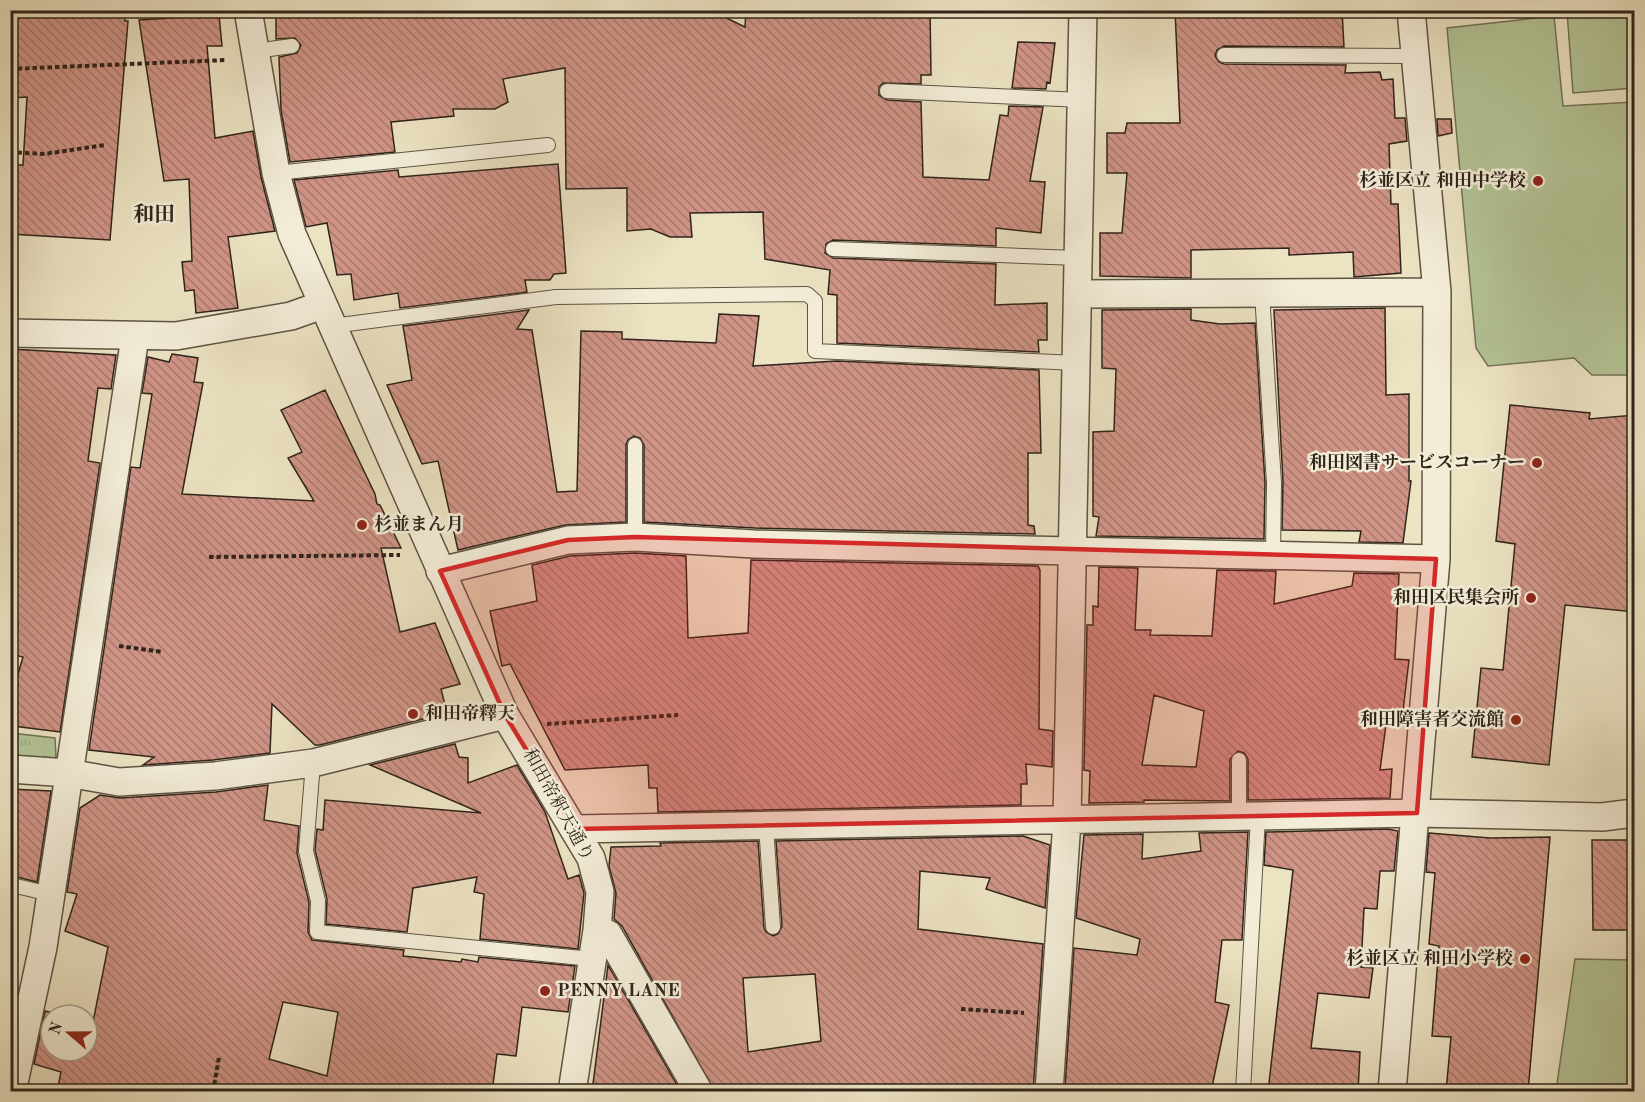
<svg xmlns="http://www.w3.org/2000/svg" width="1645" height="1102" font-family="'Old Standard TT','Noto Serif JP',serif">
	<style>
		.grass { fill: url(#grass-tufts); stroke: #727458; stroke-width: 1.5 }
		.pitch { fill: #b4c496; stroke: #727458; stroke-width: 1.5 }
		.building { fill: url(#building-back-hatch); stroke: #2f241a; stroke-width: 1.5; fill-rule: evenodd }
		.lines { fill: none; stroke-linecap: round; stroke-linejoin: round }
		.lane-casing { stroke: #5e5444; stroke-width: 16 }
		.street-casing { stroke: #5e5444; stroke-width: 30 }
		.path { stroke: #2f241a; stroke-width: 4; stroke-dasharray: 4.5 3; stroke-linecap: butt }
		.lane { stroke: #f3edd8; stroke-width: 14 }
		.street { stroke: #f3edd8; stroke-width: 27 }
		.marked { fill: #d62828; fill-opacity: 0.2; stroke: #d62828; stroke-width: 4.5; stroke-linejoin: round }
		.poi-dot { fill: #8f2418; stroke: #f3edd8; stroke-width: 2 }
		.labels { text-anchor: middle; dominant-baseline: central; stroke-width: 5; stroke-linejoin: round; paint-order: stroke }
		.poi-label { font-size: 18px; font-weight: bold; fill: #2f241a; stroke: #f3edd8; text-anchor: end }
		.street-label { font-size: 18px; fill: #2f241a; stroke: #f3edd8 }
		.quarter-label { font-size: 21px; font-weight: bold; fill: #2f241a; stroke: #f3edd8 }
	</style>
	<defs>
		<pattern id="grass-tufts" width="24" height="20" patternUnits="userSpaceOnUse" patternTransform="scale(1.5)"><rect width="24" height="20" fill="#b4c496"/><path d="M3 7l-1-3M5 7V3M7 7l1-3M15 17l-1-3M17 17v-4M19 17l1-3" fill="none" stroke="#9ba881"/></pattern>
		<pattern id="building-back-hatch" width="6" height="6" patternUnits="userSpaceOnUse" patternTransform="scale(1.5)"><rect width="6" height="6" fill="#d09487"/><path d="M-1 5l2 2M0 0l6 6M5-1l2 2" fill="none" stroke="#a9796e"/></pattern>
	</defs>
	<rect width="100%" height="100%" fill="#ece3c3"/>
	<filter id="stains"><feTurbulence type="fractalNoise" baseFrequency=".00333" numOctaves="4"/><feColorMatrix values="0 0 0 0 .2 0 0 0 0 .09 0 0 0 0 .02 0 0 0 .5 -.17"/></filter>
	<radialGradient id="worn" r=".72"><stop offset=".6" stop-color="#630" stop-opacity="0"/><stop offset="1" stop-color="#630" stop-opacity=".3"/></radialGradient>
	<path class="grass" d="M 11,733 L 55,738 L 56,758 L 11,757 Z"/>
	<path class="pitch" d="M 1567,11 L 1634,11 L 1634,88 L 1573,93 Z
		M 1554,16 L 1563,106 L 1634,102 L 1634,375 L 1592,375 L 1574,358 L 1488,366 L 1476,348 L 1447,28 Z
		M 1575,959 L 1634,960 L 1634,1091 L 1556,1091 Z"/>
	<path class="building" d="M 23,10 L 125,10 L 125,21 L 128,21 L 110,240 L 10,234 L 10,165 L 23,165 L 27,97 L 10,98 L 10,17 L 24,17 Z
		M 389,10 L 712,11 L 745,27 L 746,11 L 930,10 L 931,75 L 921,75 L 921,84 L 883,83 L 879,87 L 879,95 L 887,100 L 921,102 L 923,177 L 989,180 L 1000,115 L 1008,116 L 1009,106 L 1043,107 L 1030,181 L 1045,182 L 1041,233 L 996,228 L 996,246 L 833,240 L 826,244 L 825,253 L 833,258 L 996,264 L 995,305 L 1047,303 L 1047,340 L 1038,340 L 1039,352 L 837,343 L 837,295 L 828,294 L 830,270 L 765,259 L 763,212 L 690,213 L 692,237 L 670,237 L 651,229 L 627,231 L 627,188 L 566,189 L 565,68 L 503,79 L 508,102 L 495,109 L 453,109 L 454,116 L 391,122 L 395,152 L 290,162 L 281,110 L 279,57 L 297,53 L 301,45 L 295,38 L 276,39 L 276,16 Z
		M 1175,10 L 1342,10 L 1344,47 L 1224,46 L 1217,50 L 1215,56 L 1219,62 L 1224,64 L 1346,65 L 1345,73 L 1380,72 L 1382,80 L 1393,79 L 1395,118 L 1405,118 L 1407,141 L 1389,144 L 1391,204 L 1398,204 L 1401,273 L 1354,277 L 1353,252 L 1289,255 L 1289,248 L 1191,250 L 1191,278 L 1100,276 L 1100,233 L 1122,233 L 1127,173 L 1107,173 L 1107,133 L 1125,133 L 1127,123 L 1180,123 Z
		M 219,15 L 222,46 L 207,46 L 215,138 L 253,131 L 261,177 L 275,231 L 228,237 L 238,308 L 196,313 L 194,290 L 185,291 L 182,262 L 192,261 L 189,179 L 164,181 L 139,20 Z
		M 1018,42 L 1055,43 L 1050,83 L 1047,82 L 1046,89 L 1012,88 Z
		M 1437,119 L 1451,119 L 1452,133 L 1438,136 Z
		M 558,164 L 566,273 L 554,274 L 550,280 L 525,280 L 527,292 L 400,308 L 398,293 L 354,300 L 351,274 L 337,275 L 327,223 L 306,227 L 294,180 L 398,170 L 399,177 Z
		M 1385,308 L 1386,395 L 1409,394 L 1409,481 L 1411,481 L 1403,543 L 1359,542 L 1361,531 L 1282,530 L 1283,482 L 1274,310 Z
		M 1191,309 L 1191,320 L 1220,324 L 1255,323 L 1265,483 L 1264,539 L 1096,536 L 1099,517 L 1093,516 L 1093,432 L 1114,431 L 1116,369 L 1102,368 L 1102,310 Z
		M 529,310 L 517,329 L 532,330 L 557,492 L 577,491 L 581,331 L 622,332 L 622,339 L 716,343 L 719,314 L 759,316 L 753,366 L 837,361 L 1039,370 L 1041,453 L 1028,453 L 1028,525 L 1034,526 L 1035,534 L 755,528 L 644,522 L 644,445 L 640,438 L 634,436 L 628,440 L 626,445 L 626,522 L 565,525 L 458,550 L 438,461 L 422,464 L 387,385 L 412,380 L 403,326 Z
		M 10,349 L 116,355 L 111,389 L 98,388 L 88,461 L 100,463 L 60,732 L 13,726 L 18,684 L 15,684 L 23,657 L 14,655 L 18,624 L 10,622 Z
		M 172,354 L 198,358 L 194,382 L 203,383 L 182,494 L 314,501 L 288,458 L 302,452 L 281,410 L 325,390 L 375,494 L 377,504 L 380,505 L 401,548 L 381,548 L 400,632 L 435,623 L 460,684 L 441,689 L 447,713 L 320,745 L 315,745 L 272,704 L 270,753 L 213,760 L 143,765 L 154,757 L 89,750 L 131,467 L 140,468 L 152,394 L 142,393 L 148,357 L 169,362 Z
		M 1510,405 L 1590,413 L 1589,419 L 1635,415 L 1635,612 L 1565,605 L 1549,765 L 1472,757 L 1481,668 L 1503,670 L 1515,544 L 1496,541 Z
		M 635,553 L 686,556 L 688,638 L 748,633 L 751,560 L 1038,566 L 1040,570 L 1039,729 L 1053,731 L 1052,767 L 1026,764 L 1027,784 L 1021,784 L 1021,805 L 658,812 L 657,788 L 649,788 L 648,765 L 565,770 L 510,664 L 502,666 L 490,611 L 537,601 L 532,565 L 570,556 Z
		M 1099,567 L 1138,568 L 1135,630 L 1151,630 L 1150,635 L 1212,636 L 1217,570 L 1276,571 L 1274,604 L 1352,586 L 1354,573 L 1399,574 L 1395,659 L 1409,660 L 1403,711 L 1388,710 L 1380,770 L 1392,769 L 1390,798 L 1248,800 L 1248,759 L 1244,753 L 1238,751 L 1230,759 L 1230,801 L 1144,800 L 1144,802 L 1089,803 L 1090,771 L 1084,770 L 1087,625 L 1093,625 L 1093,606 L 1098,607 ZM 1154,695 L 1204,711 L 1196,767 L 1142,765 Z
		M 455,744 L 459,757 L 468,758 L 468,783 L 517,765 L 545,812 L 568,879 L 579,875 L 584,893 L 578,949 L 480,939 L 484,894 L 474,892 L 477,877 L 413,888 L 407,932 L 326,924 L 327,899 L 315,850 L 317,829 L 323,830 L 325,800 L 481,813 L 370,765 Z
		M 268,785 L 264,820 L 299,826 L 297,853 L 309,902 L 308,932 L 312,940 L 404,950 L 403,956 L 461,962 L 462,959 L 478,962 L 479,957 L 575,966 L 568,1012 L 522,1007 L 516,1056 L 497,1054 L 492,1092 L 233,1092 L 194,1085 L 170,1087 L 169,1092 L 57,1092 L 61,1072 L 34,1064 L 45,1011 L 63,1015 L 51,1015 L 51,1051 L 87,1051 L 87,1020 L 93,1022 L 108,947 L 65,931 L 77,894 L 67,892 L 80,808 L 100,795 L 120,798 L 216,792 ZM 283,1002 L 338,1012 L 327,1076 L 269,1059 Z
		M 10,789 L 51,791 L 37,882 L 17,877 L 10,879 Z
		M 1388,829 L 1398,831 L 1394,871 L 1380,871 L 1377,909 L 1364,908 L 1361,967 L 1373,968 L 1369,998 L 1318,993 L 1311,1048 L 1360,1052 L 1358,1092 L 1268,1092 L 1293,870 L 1264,865 L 1266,832 Z
		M 1248,832 L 1242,940 L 1222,940 L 1215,1002 L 1229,1005 L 1211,1092 L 1065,1089 L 1074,948 L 1137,955 L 1140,939 L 1076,918 L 1084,835 L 1143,834 L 1142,859 L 1201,851 L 1199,833 Z
		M 1429,833 L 1490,838 L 1550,837 L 1528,1092 L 1446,1092 L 1451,1037 L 1432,1036 L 1439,946 L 1429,944 L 1435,873 L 1426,872 Z
		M 1023,836 L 1050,845 L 1045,908 L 986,889 L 990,878 L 920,871 L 918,929 L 1043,944 L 1033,1092 L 952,1092 L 883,1087 L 883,1092 L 715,1092 L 622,926 L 614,919 L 616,893 L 609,866 L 611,847 L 661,846 L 660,843 L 758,841 L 764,928 L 766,932 L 773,936 L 778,934 L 782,926 L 776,841 ZM 815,974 L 821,1041 L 748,1052 L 743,978 Z
		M 1592,840 L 1635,840 L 1635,930 L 1593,930 Z
		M 608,965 L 681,1092 L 592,1092 Z"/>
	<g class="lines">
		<g class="lane-casing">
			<path id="lane" d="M 255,51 L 292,46
				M 1224,55 L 1413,56
				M 887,91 L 1082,100
				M 276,173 L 548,145
				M 833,249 L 1078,258
				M 1262,293 L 1274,483 L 1273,555
				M 332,326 L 556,297 L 807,294 L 815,301 L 815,351 L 1077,363
				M 635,445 L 635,537
				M 313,763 L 306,851 L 318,901 L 317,932 L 592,959
				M 1239,817 L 1239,760
				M 766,826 L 773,927
				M 16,886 L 50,894
				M 1243,1092 L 1258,816"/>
		</g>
		<g class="street-casing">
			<path id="street" d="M 248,10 L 276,173 L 292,234 L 505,715 L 591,858 L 600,892 L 597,930 L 572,1092
				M 1079,294 L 1437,292
				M 10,333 L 176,336 L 291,316 L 322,305
				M 440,571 L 568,540 L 635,537 L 754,544 L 1436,559
				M 10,769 L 68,773 L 119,782 L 215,776 L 313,763 L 505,715
				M 575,829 L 1417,813 L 1602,817 L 1634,813
				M 597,930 L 608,934 L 699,1092
				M 12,1092 L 43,947 L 135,337
				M 1049,1092 L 1067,820 L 1083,10
				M 1392,1092 L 1436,559 L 1437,292 L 1411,10"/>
		</g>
		<path class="path" d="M 10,69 L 226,60
			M 10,152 L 44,154 L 105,145
			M 209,557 L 400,555
			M 119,646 L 163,652
			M 547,724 L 678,715
			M 961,1009 L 1024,1013
			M 213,1092 L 219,1057"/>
		<use href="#lane" class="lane"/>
		<use href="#street" class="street"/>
	</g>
	<path class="marked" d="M 635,537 L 1436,559 L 1417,813 L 575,829 L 505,715 L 440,571 L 568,540 Z"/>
	<g class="poi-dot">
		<circle cx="1538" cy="181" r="6"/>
		<circle cx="1537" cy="463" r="6"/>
		<circle cx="362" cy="525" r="6"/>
		<circle cx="1531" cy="598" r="6"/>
		<circle cx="413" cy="714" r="6"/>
		<circle cx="1516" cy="720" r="6"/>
		<circle cx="1525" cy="959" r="6"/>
		<circle cx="545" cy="991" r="6"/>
	</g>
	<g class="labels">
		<g class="poi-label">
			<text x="1526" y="181">杉並区立 和田中学校</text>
			<text x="1525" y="463">和田図書サービスコーナー</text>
			<text x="374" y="525" text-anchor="start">杉並まん月</text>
			<text x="1519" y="598">和田区民集会所</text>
			<text x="425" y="714" text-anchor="start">和田帝釋天</text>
			<text x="1504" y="720">和田障害者交流館</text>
			<text x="1513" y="959">杉並区立 和田小学校</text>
			<text x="557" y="991" text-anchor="start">PENNY LANE</text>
		</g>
		<g class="street-label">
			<text transform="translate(558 805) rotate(61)">和田帝釈天通り</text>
		</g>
		<g class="quarter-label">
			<text x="154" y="215">和田</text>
		</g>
	</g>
	<rect width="1645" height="1102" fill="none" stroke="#ece3c3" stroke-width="36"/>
	<rect x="12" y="12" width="1621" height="1078" fill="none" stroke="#2f241a" stroke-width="3"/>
	<rect x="18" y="18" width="1609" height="1066" fill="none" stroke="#2f241a" stroke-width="1.5"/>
	<g transform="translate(69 1033) rotate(290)"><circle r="28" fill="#f3edd8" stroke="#a59d8c" stroke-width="1.5"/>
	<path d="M0-4.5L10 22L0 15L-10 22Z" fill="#8f2418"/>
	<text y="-9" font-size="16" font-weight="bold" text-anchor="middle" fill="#2f241a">N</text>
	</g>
	<rect width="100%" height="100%" filter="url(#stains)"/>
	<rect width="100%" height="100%" fill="url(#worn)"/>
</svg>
